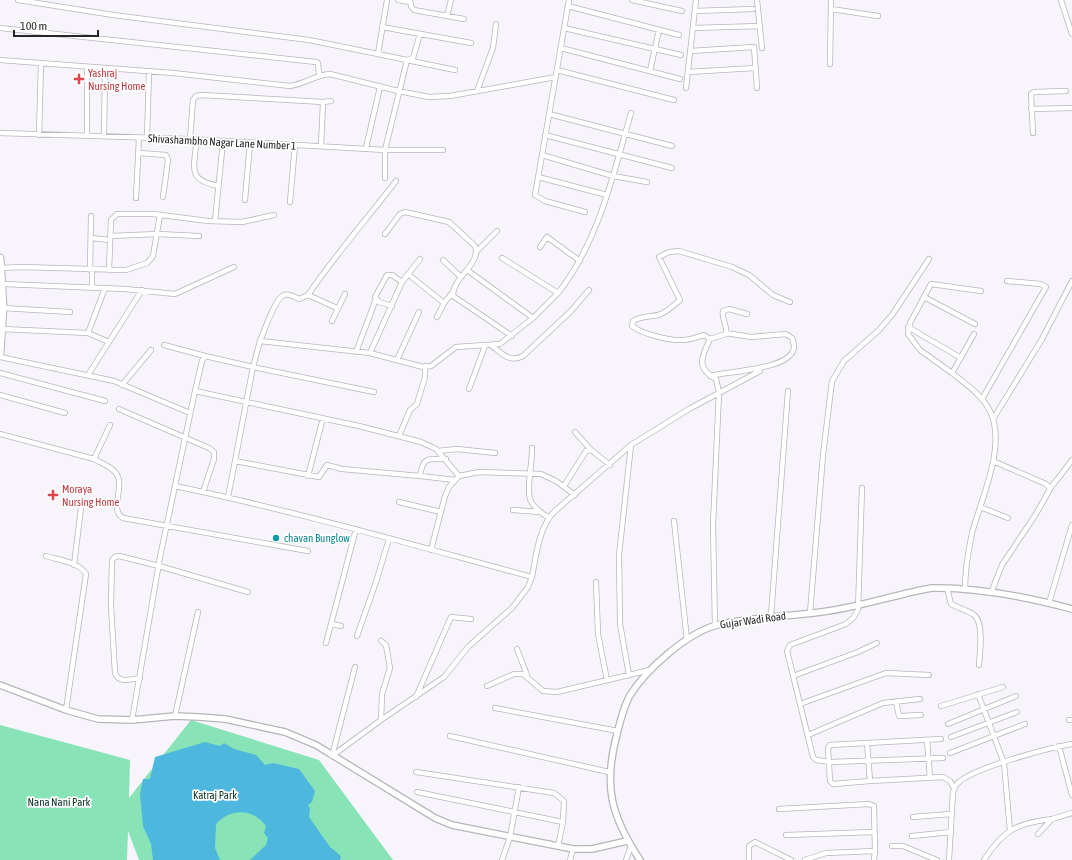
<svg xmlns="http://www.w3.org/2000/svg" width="1072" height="860" font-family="'Asap Condensed',sans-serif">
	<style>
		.green { fill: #88e3b7 }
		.water { fill: #4db7de }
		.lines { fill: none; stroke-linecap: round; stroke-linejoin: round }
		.minor-casing { stroke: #b7b5bb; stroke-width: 6 }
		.tertiary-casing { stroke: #b7b5bb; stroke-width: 8 }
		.trunk-casing { stroke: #b7b5bb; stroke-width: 9 }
		.minor { stroke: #fff; stroke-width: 4.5 }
		.tertiary { stroke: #fff; stroke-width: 5.5 }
		.trunk { stroke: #fff; stroke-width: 7 }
		.health-dot { fill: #e0444e; stroke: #fff; stroke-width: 1.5 }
		.culture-dot { fill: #0f9aa8; stroke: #fff; stroke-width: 1.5 }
		.labels { text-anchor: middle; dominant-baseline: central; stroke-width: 3.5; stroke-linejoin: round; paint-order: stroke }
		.health-label { font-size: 11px; fill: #be3a42; stroke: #fff; text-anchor: start }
		.street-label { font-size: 11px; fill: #262528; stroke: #fff }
		.culture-label { font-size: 11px; fill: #0d838f; stroke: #fff; text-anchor: start }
		.park-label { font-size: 11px; fill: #0a3523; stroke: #fff }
	</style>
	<rect width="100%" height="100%" fill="#f7f5fb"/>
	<path class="green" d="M 191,720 L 319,760 L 393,860 L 139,860 L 128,831 L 127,860 L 0,860 L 0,725 L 130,760 L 129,798 Z"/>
	<path class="water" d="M 205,742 L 220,746 L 224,743 L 234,749 L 256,755 L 265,765 L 273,763 L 299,769 L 315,791 L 312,802 L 308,805 L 310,809 L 309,817 L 330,847 L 341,856 L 340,860 L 250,860 L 266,845 L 268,838 L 264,833 L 266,826 C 253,808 230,808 216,824 L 215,848 L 220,860 L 153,860 L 151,844 L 143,826 L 140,794 L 143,779 L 150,779 L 155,757 Z"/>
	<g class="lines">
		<g class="minor-casing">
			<path id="minor" d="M 18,0 L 113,15 L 309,40 L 378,54 L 387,0
				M 398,0 L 410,2
				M 410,0 L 411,6 L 414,10 L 464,19
				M 569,0 L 535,195 L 545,201 L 585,212
				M 632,0 L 682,11
				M 757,0 L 762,48
				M 1061,0 L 1072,34
				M 568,6 L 679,35
				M 831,9 L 878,16
				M 695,11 L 753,9
				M 447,16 L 451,0
				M 382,27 L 471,43
				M 0,28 L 316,62 L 318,63 L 319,74
				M 564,28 L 681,55
				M 693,28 L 760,26
				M 561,48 L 680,79
				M 690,51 L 754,47 L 757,88
				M 378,54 L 455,70
				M 0,60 L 173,73 L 290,86 C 305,84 315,75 330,74 L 398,91 L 429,97 L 450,96 L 556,77
				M 830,64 L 831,0
				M 87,67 L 87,135
				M 557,70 L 674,100
				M 650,71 L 659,30
				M 688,72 L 755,68
				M 686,88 L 696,0
				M 477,91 L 493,48 L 496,24
				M 1031,109 L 1072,108
				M 549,114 L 672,146
				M 0,133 L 190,139 L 385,150 L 443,150
				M 1033,133 L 1031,94 L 1034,92 L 1066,91
				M 39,135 L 41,63
				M 545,135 L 672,168
				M 104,136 L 105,68
				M 147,138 L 149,72
				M 190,139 L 193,100 L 196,96 L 202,95 L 323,102 L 331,101
				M 196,146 C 193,172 190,180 218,186
				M 321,146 L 323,102
				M 366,148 L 380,87
				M 139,153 L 166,155 L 168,160 L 163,197
				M 542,155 L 613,176 L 647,182
				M 538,177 L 607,195
				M 385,178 L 385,150 L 407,60 L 413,58 L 420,34
				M 136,198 L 139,138
				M 245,200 L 250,143
				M 290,202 L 295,145
				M 215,221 L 223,141
				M 385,234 L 400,214 L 405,212 L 449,222 L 475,246 C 482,264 452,277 453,296 L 512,336
				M 110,236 L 158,234 L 199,236
				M 91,238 L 110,240
				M 540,247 L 547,237 L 580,261
				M 477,251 L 497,231
				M 443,260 L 461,277
				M 0,268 L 22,267 L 126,270 L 147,263 L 153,256 L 160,215
				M 90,270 L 91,216
				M 109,270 L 111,220 L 117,214 L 153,214 L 208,221 L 242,222 L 274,215
				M 467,270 L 533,318
				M 408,274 L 444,303
				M 3,284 L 125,289 L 175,294 L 234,267
				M 92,288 L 92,270
				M 558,293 C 599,241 613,175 631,113
				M 308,295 L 337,308
				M 924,297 L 975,324
				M 392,306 L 379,302 L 375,297 L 387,275 L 392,275 L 402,282
				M 3,308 L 70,312
				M 437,317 L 444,303 L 453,292
				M 332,321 L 345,294
				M 908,327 L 961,358
				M 2,329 L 88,333 L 105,288
				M 88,333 L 109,342
				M 710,339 L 704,335 C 697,337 690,340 683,340 C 670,341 642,334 632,326 L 633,321 C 642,316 649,317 658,315 C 666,313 673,306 680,300 L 659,257 L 669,252 L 679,251 L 732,267 L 749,275 L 773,295 L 790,302
				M 260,341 C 264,332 275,298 284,295 C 288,293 295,297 299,299 L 308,295 C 335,255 367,219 396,181
				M 164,345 L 205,356
				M 492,346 C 503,354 509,363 523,356 L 571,311 L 589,290
				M 356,352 L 376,299
				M 370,353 L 402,282 L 420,259
				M 0,357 L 114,381 L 190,413
				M 397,360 L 419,312
				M 0,373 L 105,401
				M 952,373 L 920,350 L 908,334 L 910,323 L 931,284 L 981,291
				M 88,375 L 142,290
				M 710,376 C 726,371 793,370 794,347 C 794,344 793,341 792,338 L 786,334 L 751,337 L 726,333
				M 122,385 L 151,350
				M 469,389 L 485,346
				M 195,391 L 359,426 L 421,442 L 436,449 L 459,476
				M 0,395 L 65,413
				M 982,399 L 1046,287 L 1041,284 L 1007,281
				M 119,409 L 209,448 L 214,452 L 214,459 L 203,492
				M 993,419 L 1042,339 L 1072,281
				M 575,432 L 591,450
				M 0,434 L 94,459 L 110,425
				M 399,436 L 410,410 L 417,404 L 425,377 L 425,366
				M 532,448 C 532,456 531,465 530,473 C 528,496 526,504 548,517
				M 438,451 L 457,449 L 495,453
				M 94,459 C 101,463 110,466 115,472 C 127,485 108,509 123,518 L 308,551
				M 235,461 L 253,367 L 374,392
				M 308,476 L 323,418
				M 420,476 L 455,480
				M 175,486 C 295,511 413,545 532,577 C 536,556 539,526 555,511 L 631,445 L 689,409 L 760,371
				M 564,486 L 586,451 L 591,450 L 610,465
				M 862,488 L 858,610 L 853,618 L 846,624 L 790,645 L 787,651 L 813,757 L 816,760 L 831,762 L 943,758
				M 1050,488 L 1060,476 L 1072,460
				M 228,497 L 235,461 L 319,477 L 327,465 L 342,469 L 420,476 C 423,456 428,459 446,459
				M 399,502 L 441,512
				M 980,507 L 1008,518
				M 513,510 L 541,512
				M 674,521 L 687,640
				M 431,550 L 445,496 L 449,487 L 459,476 L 479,472 L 541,474 L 556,481 L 575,495
				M 46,556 C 59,560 79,562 86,574 L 66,710
				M 74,565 L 81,508
				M 596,582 L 598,634 L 607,680
				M 947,588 L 951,604 C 958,608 967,610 974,615 C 984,622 980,653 979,665
				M 965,590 C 965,570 968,552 972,533 C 981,499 1007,446 990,411 C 982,395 966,384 952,373 L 974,334
				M 991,593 L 1002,565 L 1036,514 L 1050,489 L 1046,484 L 993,461
				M 1049,603 L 1072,525
				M 810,613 L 823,455 L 832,381 L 844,361 L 879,330 L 892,315 L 929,259
				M 771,616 L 788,391
				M 332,624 L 341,626
				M 715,626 L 713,525 L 719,392 L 716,379 C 695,368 702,356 710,339 L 726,334 C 728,326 721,319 723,311 L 729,309 L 747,314
				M 357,636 L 376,582 L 389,539
				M 326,643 L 356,529
				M 517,649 L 527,675
				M 629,675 L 620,624 L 619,555 L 631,445
				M 793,676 L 858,652 L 877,643
				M 140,678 C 131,679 119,684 115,673 L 111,606 L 112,560 L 115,557 L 119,556 L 159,566 L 248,592
				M 487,686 L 514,674 L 523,674 L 543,691 L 557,692 L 650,670
				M 978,694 L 1004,763 L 1010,831
				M 416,697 L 451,617 L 471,619
				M 896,701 L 899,716 L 921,715
				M 800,704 L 886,673 L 929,675
				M 941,706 L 1003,687
				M 495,708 L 618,731
				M 175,716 L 198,612
				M 132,720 L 160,557 L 195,391 L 202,361 L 205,356 L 253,367 L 260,341 L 370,353 L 423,367 L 431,366 L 456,347 L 500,344 L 533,318 L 558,293 L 502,258
				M 381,720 L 444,677 L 468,647 L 512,608 L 528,587 L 532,577
				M 1069,720 L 1072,720
				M 948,724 L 1016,696
				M 808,735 L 883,703 L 920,699
				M 450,736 L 609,772
				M 951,737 L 1017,712
				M 941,739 L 867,743 L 870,781 L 943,777 L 950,781 L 954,788
				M 927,740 L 930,778
				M 867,743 L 830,745 L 828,748 L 830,781 L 833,784 L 870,781
				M 1059,746 L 1072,795
				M 950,753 L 1025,724
				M 332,756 L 381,720 L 382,694 L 390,668 L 386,645 L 381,641
				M 332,756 L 355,667
				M 416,772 L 554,793 L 564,801 L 563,822 L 558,846
				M 417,792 L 563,822
				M 779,809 L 869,804 L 874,806 L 875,851 L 826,853 L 805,860
				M 913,817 L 951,814
				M 1038,834 L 1052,819 L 1072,813
				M 786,835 L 874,832
				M 912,836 L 951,832
				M 892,846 L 903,846 L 937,860
				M 502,860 L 510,837 L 519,787
				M 570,860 L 573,849
				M 626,860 L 631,846
				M 749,860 L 749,846 L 755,842 L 791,860
				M 874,860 L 875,851
				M 949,860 L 953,792 C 954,790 955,786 957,784 C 971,768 1049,748 1072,744
				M 984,860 C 1003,830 1017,823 1052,819"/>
		</g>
		<g class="tertiary-casing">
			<path id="tertiary" d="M 0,685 L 66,710 L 98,719 L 132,720 L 175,716 L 199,717 L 225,719 L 285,732 L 316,745 L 435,818 L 452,825 L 573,849 L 592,849 L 627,841
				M 640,860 C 611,816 603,786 617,734 C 620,722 623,709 629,697 C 645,670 687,633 717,625 C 754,616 791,617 828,611 C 863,606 897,594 932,588 C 978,587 1027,597 1072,609"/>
		</g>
		<g class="trunk-casing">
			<path id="trunk" d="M 0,258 L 3,308 L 0,353"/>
		</g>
		<use href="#minor" class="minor"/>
		<use href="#tertiary" class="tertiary"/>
		<use href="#trunk" class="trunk"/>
	</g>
	<g class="health-dot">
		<path d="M77 73h4v4h4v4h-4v4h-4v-4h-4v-4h4z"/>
		<path d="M51 489h4v4h4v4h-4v4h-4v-4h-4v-4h4z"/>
	</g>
	<circle class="culture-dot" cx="276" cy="538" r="4"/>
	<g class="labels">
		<g class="health-label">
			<text x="88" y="73">Yashraj<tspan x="88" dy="13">Nursing Home</tspan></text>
			<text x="62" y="489">Moraya<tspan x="62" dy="13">Nursing Home</tspan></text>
		</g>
		<g class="street-label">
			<text transform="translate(222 142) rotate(3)">Shivashambho Nagar Lane Number 1</text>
			<text transform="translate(753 620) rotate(-8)">Gujar Wadi Road</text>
		</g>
		<g class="culture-label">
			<text x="284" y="538">chavan Bunglow</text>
		</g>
		<g class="park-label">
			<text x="215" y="795">Katraj Park</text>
			<text x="59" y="802">Nana Nani Park</text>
		</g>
	</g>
	<path d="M14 30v6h84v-6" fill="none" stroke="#262528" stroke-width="2"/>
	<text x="20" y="30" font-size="12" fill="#262528" stroke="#ffffff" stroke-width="3" paint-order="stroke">100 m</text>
</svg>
